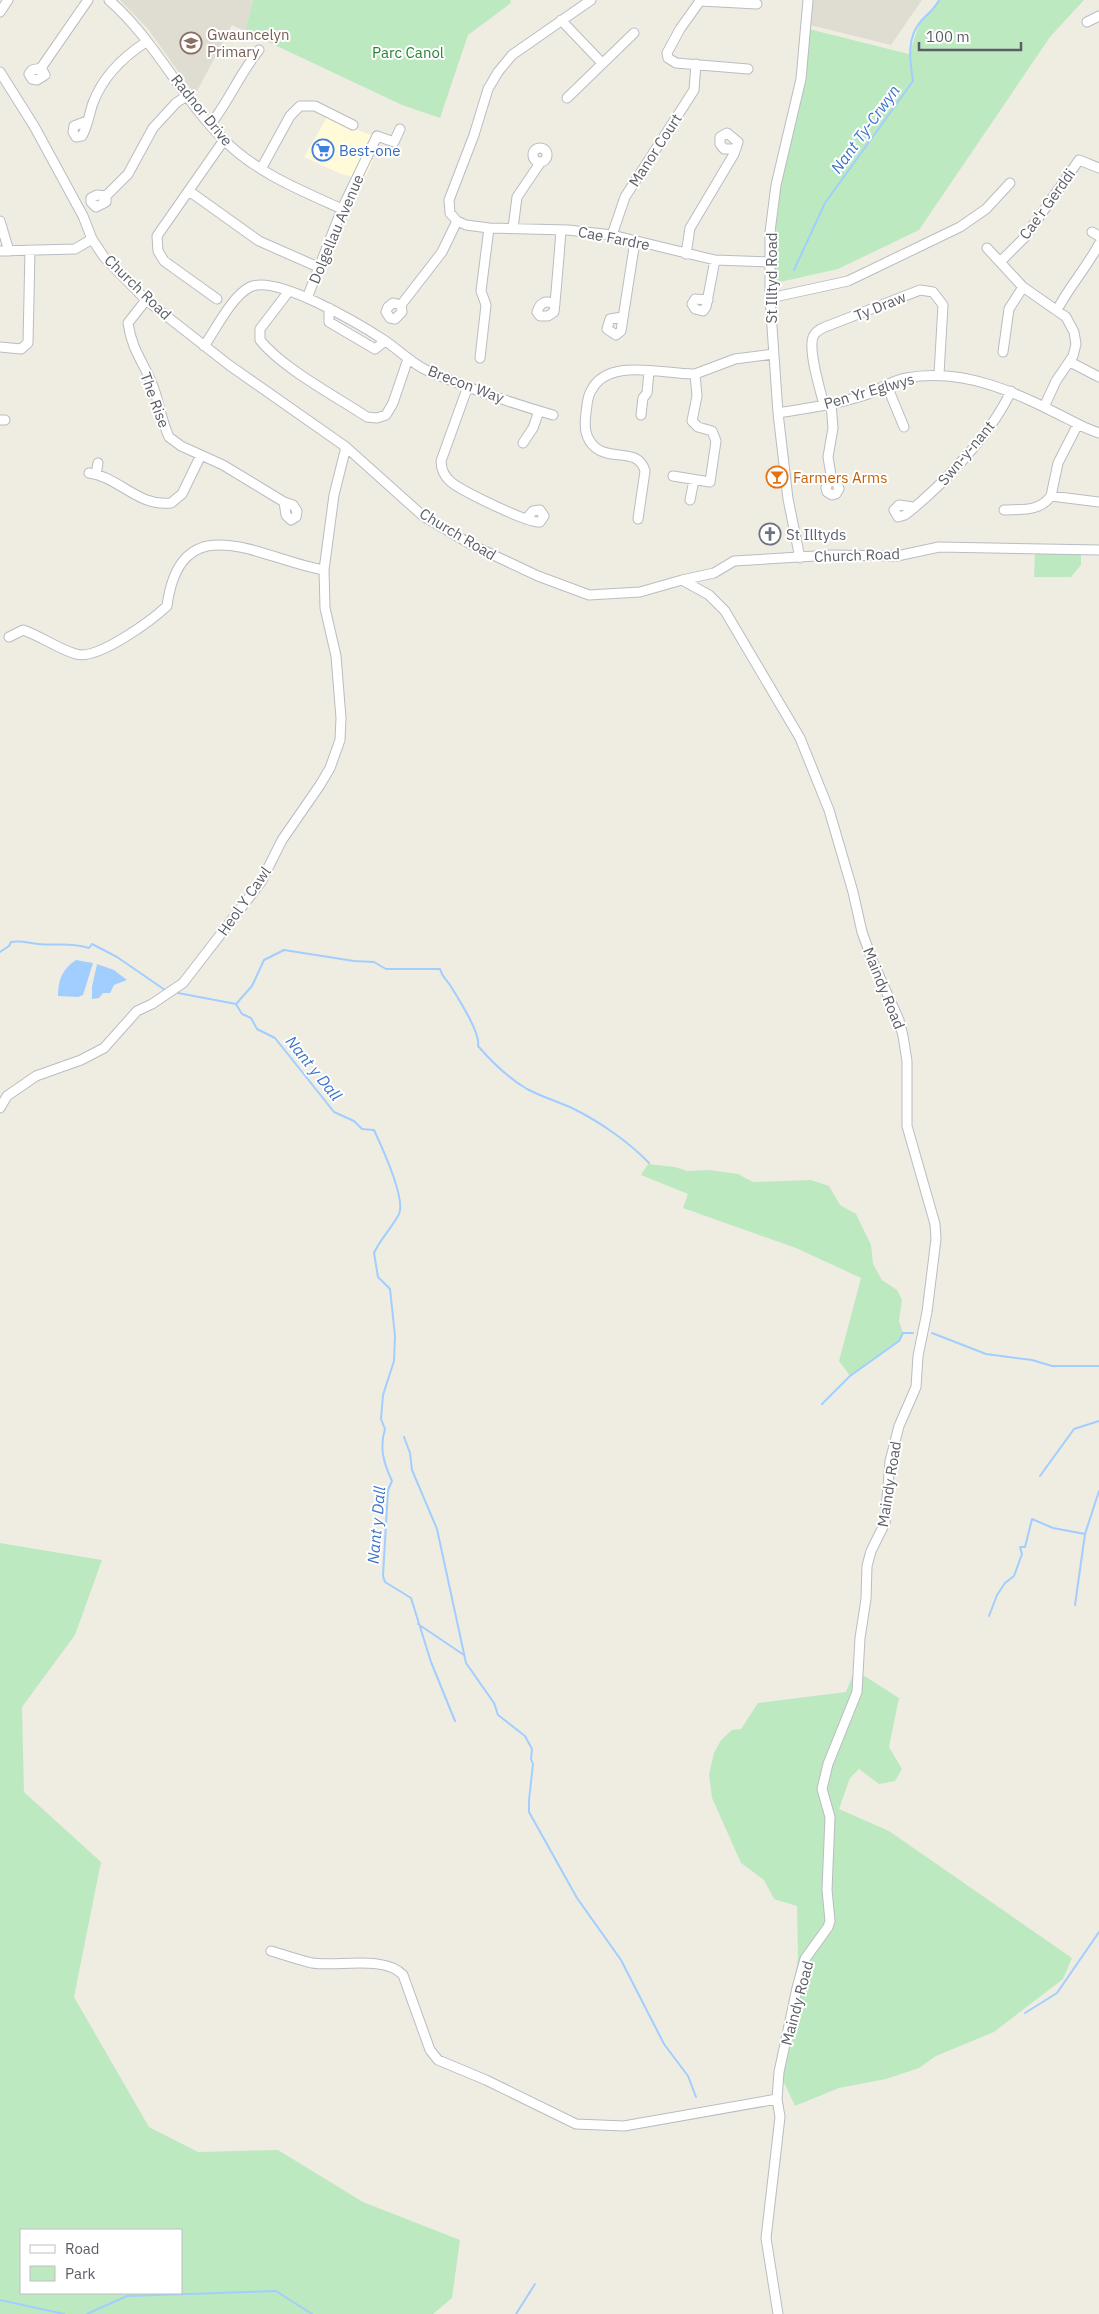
<svg xmlns="http://www.w3.org/2000/svg" width="1099" height="2314" font-family="'IBM Plex Sans',sans-serif">
	<style>
		.commercial { fill: #fffad7 }
		.education { fill: #dfddd1 }
		.green { fill: #bde9c1; fill-rule: evenodd }
		.water { fill: #a2ceff }
		.lines { fill: none; stroke-linecap: round; stroke-linejoin: round }
		.stream { stroke: #a2ceff; stroke-width: 2 }
		.minor-casing { stroke: #babcc3; stroke-width: 11 }
		.minor { stroke: #fff; stroke-width: 9 }
		.labels { text-anchor: middle; dominant-baseline: central; stroke-width: 4; stroke-linejoin: round; paint-order: stroke }
		.education-label { font-size: 15px; fill: #785e54; stroke: #fff; text-anchor: start }
		.park-label { font-size: 15px; fill: #2c8239; stroke: #fff }
		.street-label { font-size: 15px; fill: #5b5e65; stroke: #fff }
		.shop-label { font-size: 15px; fill: #366cbe; stroke: #fff; text-anchor: start }
		.food-label { font-size: 15px; fill: #c56008; stroke: #fff; text-anchor: start }
		.worship-label { font-size: 15px; fill: #5b616d; stroke: #fff; text-anchor: start }
		.water-label { font-size: 16px; font-style: italic; fill: #3a74cd; stroke: #fff }
	</style>
	<rect width="100%" height="100%" fill="#efede2"/>
	<path class="commercial" d="M 327,117 L 375,137 L 367,157 L 373,160 L 366,176 L 355,172 L 353,177 L 341,174 L 304,157 Z"/>
	<path class="education" d="M 120,0 L 253,0 L 245,31 L 232,25 L 195,95 L 148,29 Z
		M 813,0 L 922,0 L 891,45 L 810,25 Z"/>
	<path class="green" d="M 253,0 L 510,0 L 511,3 L 468,35 L 440,118 L 402,105 L 245,31 Z
		M 939,0 L 1084,0 L 1050,37 L 919,230 L 838,269 L 771,284 L 770,232 L 809,29 L 909,54 L 920,22 L 935,8 Z
		M 1035,552 L 1081,554 L 1081,565 L 1071,577 L 1034,577 Z
		M 648,1164 L 675,1167 L 687,1171 L 709,1170 L 738,1174 L 753,1182 L 811,1180 L 829,1186 L 840,1205 L 856,1214 L 871,1245 L 873,1264 L 882,1280 L 897,1290 L 902,1300 L 899,1321 L 903,1333 L 899,1341 L 850,1376 L 839,1361 L 861,1278 L 796,1248 L 683,1208 L 688,1194 L 641,1175 Z
		M 0,1543 L 102,1560 L 75,1635 L 22,1707 L 24,1792 L 101,1862 L 74,1997 L 149,2127 L 198,2152 L 278,2150 L 363,2202 L 460,2240 L 452,2298 L 433,2314 L 0,2314 ZM 21,2230 L 181,2230 L 181,2293 L 21,2293 Z
		M 855,1670 L 899,1698 L 889,1747 L 902,1769 L 895,1781 L 879,1784 L 859,1769 L 850,1778 L 839,1809 L 889,1831 L 1072,1958 L 1063,1979 L 994,2032 L 936,2056 L 919,2068 L 886,2079 L 839,2088 L 795,2106 L 780,2074 L 798,1958 L 797,1906 L 774,1899 L 764,1880 L 741,1863 L 712,1798 L 709,1774 L 714,1753 L 721,1740 L 732,1730 L 741,1729 L 758,1703 L 846,1692 Z"/>
	<path class="water" d="M 76,960 L 93,963 L 83,995 L 78,997 L 58,996 C 58,980 62,969 76,960 Z
		M 97,964 L 114,970 L 127,980 L 114,985 L 110,993 L 103,993 L 99,998 L 92,999 L 92,987 Z"/>
	<g class="lines">
		<path class="stream" d="M 794,270 L 825,203 L 913,81 C 910,61 906,38 921,21 C 928,13 935,9 939,0
			M 0,952 L 9,946 L 11,942 C 22,940 28,943 38,944 C 57,946 70,942 89,948 L 92,944 L 117,957 L 165,990
			M 178,993 L 236,1004 L 242,1014 L 251,1018 L 257,1029 L 275,1038 L 334,1112 L 354,1121 L 362,1129 L 374,1130 C 381,1145 406,1199 399,1214 C 392,1228 380,1239 374,1253 L 378,1277 L 390,1289 L 395,1336 L 394,1361 L 383,1395 L 381,1419 L 385,1429 C 379,1448 384,1464 392,1481 L 388,1490 L 383,1576 L 385,1582 L 411,1598 L 431,1662 L 455,1721
			M 236,1004 L 252,986 L 264,960 L 284,950 L 354,961 L 374,962 L 386,969 L 440,969 C 442,977 446,979 450,985 C 458,998 481,1033 478,1046 C 492,1062 508,1078 527,1089 C 542,1097 559,1102 574,1109 C 600,1122 629,1142 649,1163
			M 932,1333 L 986,1354 L 1032,1360 L 1052,1366 L 1099,1366
			M 822,1404 L 850,1376 L 899,1341 L 903,1333 L 913,1333
			M 404,1437 L 410,1453 L 412,1470 L 437,1529 L 466,1663 L 494,1703 L 498,1715 L 525,1736 L 532,1749 L 531,1759 L 533,1764 L 529,1800 L 529,1812 L 577,1898 L 621,1960 L 664,2044 L 688,2076 L 696,2097
			M 1040,1476 L 1074,1429 L 1099,1421
			M 1075,1605 L 1085,1534 L 1099,1491
			M 989,1616 L 997,1595 L 1005,1583 L 1014,1576 L 1022,1554 L 1020,1547 L 1025,1547 L 1032,1519 L 1053,1528 L 1085,1534
			M 418,1624 L 464,1655
			M 1025,2013 L 1057,1993 L 1099,1932
			M 0,2300 L 64,2314
			M 87,2314 L 127,2296 L 276,2291 L 312,2314
			M 516,2314 L 535,2284"/>
		<g class="minor-casing">
			<path id="minor" d="M 109,0 C 155,40 181,98 224,140 C 257,173 300,190 342,209
				M 591,0 L 512,55 L 498,72 L 488,89 L 474,135 L 449,200 L 450,213 L 457,221 L 466,225 L 489,228 L 568,230 L 612,235 L 715,260 L 770,262
				M 0,12 L 8,0
				M 561,20 L 602,63
				M 1087,22 L 1099,16
				M 41,68 L 45,75 L 37,80 L 32,79 L 29,74 L 32,70 L 41,68 L 88,0
				M 748,69 L 676,63 L 668,58 L 667,53 L 680,29 L 700,1 L 757,4
				M 0,72 L 34,126 L 83,216 L 92,239 L 104,257 L 146,300 L 229,365 L 346,447 L 423,516 L 472,545 L 538,576 L 589,595 L 640,592 L 682,580 L 714,573 L 734,561 L 832,555 L 897,556 L 939,547 L 1099,550
				M 567,98 L 634,33
				M 87,121 L 74,126 L 73,132 L 76,137 L 82,136 C 88,126 89,114 93,103 C 103,76 123,57 146,42
				M 210,125 C 229,101 240,73 259,50
				M533 155a7 7 0 1 1 14 0a7 7 0 1 1-14 0Z
				M 261,169 L 290,116 L 300,106 L 315,106 L 353,125
				M 189,191 L 259,241 L 318,267
				M 106,196 L 97,195 L 91,198 L 91,202 L 96,207 L 106,202 L 106,196 L 128,174 L 153,128 L 176,103 L 188,95
				M 0,221 L 9,251
				M 513,228 L 517,197 L 540,163
				M 1092,232 L 1099,236
				M 612,235 L 625,197 L 694,90 L 696,64
				M 987,248 L 1023,287 L 1066,317 L 1074,332 L 1076,344 L 1073,356 L 1056,381 L 1044,407
				M 0,251 L 75,249 L 92,239
				M 686,254 L 690,228 L 734,154 L 738,142 L 727,133 L 720,137 L 720,144 L 724,149 L 736,149
				M 1000,262 L 1025,237 L 1079,160 L 1099,168
				M 289,291 L 260,329 L 260,340 C 282,368 337,397 367,417 L 377,418 L 386,415 L 393,403 L 408,359
				M 307,298 L 342,209 L 377,136 L 394,142 L 400,129
				M 770,298 L 848,281 L 960,227 L 986,209 L 1010,183
				M 217,299 L 164,261 L 158,251 L 157,236 L 224,140
				M 146,300 L 128,323 C 132,353 147,366 155,392 C 160,407 162,422 169,437 L 181,446 L 223,465 L 284,502 L 293,505 L 297,511 L 296,517 L 291,520 L 286,515 L 284,502
				M 708,300 L 695,299 L 692,304 L 695,309 L 703,311 L 706,307 L 715,260
				M 555,304 C 546,300 540,302 537,312 L 540,316 L 548,316 L 554,312 C 557,284 559,257 561,230
				M 401,305 L 393,303 L 388,307 L 386,312 L 390,318 L 395,319 L 402,312 L 401,305 L 442,252 L 457,221
				M 329,308 L 329,322 L 375,349 L 385,341
				M 1057,310 C 1069,287 1087,267 1099,244
				M 622,317 L 610,319 L 607,329 L 616,335 L 621,331 L 635,241
				M 204,346 C 216,329 232,296 250,287 C 276,274 361,325 384,340 C 399,350 412,364 428,371 C 468,388 511,403 553,415
				M 0,347 L 21,349 L 28,343 L 30,250
				M 1003,352 L 1009,309 L 1023,287
				M 480,358 L 486,305 L 481,291 L 489,228
				M 1070,362 L 1099,377
				M 468,386 L 441,461 C 441,469 444,476 451,482 C 462,491 527,523 540,522 L 544,516 L 540,510 L 533,511 L 526,519
				M 887,386 L 904,427
				M 831,403 L 833,428 L 828,457 L 832,481 L 828,483 L 826,488 L 827,492 L 832,495 L 836,494 L 839,489 L 837,483 L 832,481
				M 824,405 C 820,389 808,351 813,337 C 815,332 820,329 825,327 L 920,290 L 933,292 L 943,305 L 939,374
				M 778,413 C 808,408 839,404 868,394 C 880,389 893,380 906,378 C 973,366 1029,400 1086,428 L 1099,433
				M 641,415 L 643,398 L 647,393 L 649,371
				M 0,420 L 5,420
				M 523,443 L 533,428 L 539,411
				M 89,473 C 119,477 138,507 171,503 L 182,494 L 201,455
				M 96,474 L 98,463
				M 673,476 L 710,482 L 716,441 L 712,431 L 698,427 L 692,421 L 697,396 L 695,374 L 735,359 L 773,354
				M 1051,496 L 1058,463 L 1078,424
				M 690,500 L 694,480
				M 913,507 L 899,505 L 894,510 L 898,517 L 905,515 C 941,487 992,433 1011,391
				M 1004,510 C 1022,509 1039,512 1051,496 L 1099,502
				M 638,519 L 645,471 C 638,447 612,461 596,448 C 585,439 584,427 586,413 C 587,406 587,397 591,391 C 608,356 665,375 695,374
				M 800,558 L 788,499 L 778,413 L 770,298 L 770,232 L 776,185 L 801,79 L 808,0
				M 682,580 L 709,595 L 725,611 L 800,738 L 829,810 L 853,892 L 862,932 L 873,962 L 899,1020 L 903,1036 L 907,1061 L 907,1126 L 935,1224 L 936,1239 L 927,1312 L 918,1356 L 916,1387 L 899,1426 L 890,1461 L 885,1523 L 871,1551 L 867,1566 L 866,1599 L 860,1638 L 857,1692 L 828,1764 L 822,1789 L 830,1817 L 827,1890 L 830,1921 L 828,1927 L 805,1959 L 797,1988 L 779,2072 L 777,2099 L 780,2117 L 766,2238 L 778,2314
				M 9,637 L 23,630 C 41,636 58,649 76,654 C 97,661 152,620 167,606 C 181,502 262,560 324,570 L 334,495 L 346,447
				M 0,1108 L 7,1096 L 36,1076 L 81,1060 L 104,1048 L 137,1011 L 152,1004 L 183,983 L 261,882 L 282,840 L 320,785 L 330,768 L 340,740 L 341,718 L 336,656 L 325,608 L 324,570
				M 271,1951 C 285,1955 299,1960 312,1963 C 337,1967 385,1955 403,1975 L 430,2050 L 438,2060 L 486,2080 L 576,2124 L 624,2126 L 777,2099"/>
		</g>
		<use href="#minor" class="minor"/>
	</g>
	<defs>
		<g id="school-ring" transform="scale(1.125)"><circle r="9.5" fill="#fff" stroke="#8d6e63" stroke-width="1.5"/><path d="M0-5L7-2L0 1L-7-2ZM-4 1L0 2.5L4 1V4Q0 6-4 4Z" fill="#8d6e63"/></g>
		<g id="supermarket-ring" transform="scale(1.125)"><circle r="9.5" fill="#fff" stroke="#3f7fe0" stroke-width="1.5"/><path d="M-6-5.5h2.5l.6 2H6L4.5 2H-2.5L-4.4-4H-6ZM-1.5 3.2a1.3 1.3 0 1 0 .1 0ZM3 3.2a1.3 1.3 0 1 0 .1 0Z" fill="#3f7fe0"/></g>
		<g id="bar-ring" transform="scale(1.125)"><circle r="9.5" fill="#fff" stroke="#e8710a" stroke-width="1.5"/><path d="M-6-5H6L.8 .8V4.5H3.5V6h-7V4.5H-.8V.8Z" fill="#e8710a"/></g>
		<g id="church-ring" transform="scale(1.125)"><circle r="9.5" fill="#fff" stroke="#6b7280" stroke-width="1.5"/><path d="M-1.2-6h2.4v3.5h3.3v2.4h-3.3V6h-2.4V-.1h-3.3v-2.4h3.3Z" fill="#6b7280"/></g>
	</defs>
	<g fill-rule="evenodd">
		<use href="#school-ring" x="191" y="43"/>
		<use href="#supermarket-ring" x="323" y="150"/>
		<use href="#bar-ring" x="777" y="477"/>
		<use href="#church-ring" x="770" y="534"/>
	</g>
	<g class="labels">
		<g class="education-label">
			<text x="207" y="34">Gwauncelyn<tspan x="207" dy="17">Primary</tspan></text>
		</g>
		<g class="park-label">
			<text x="408" y="52">Parc Canol</text>
		</g>
		<g class="street-label">
			<text transform="translate(202 110) rotate(51)">Radnor Drive</text>
			<text transform="translate(655 150) rotate(-57)">Manor Court</text>
			<text transform="translate(1047 204) rotate(-54)">Cae'r Gerddi</text>
			<text transform="translate(336 229) rotate(-67)">Dolgellau Avenue</text>
			<text transform="translate(614 238) rotate(11)">Cae Fardre</text>
			<text transform="translate(771 278) rotate(-90)">St Illtyd Road</text>
			<text transform="translate(138 287) rotate(44)">Church Road</text>
			<text transform="translate(880 306) rotate(-22)">Ty Draw</text>
			<text transform="translate(466 384) rotate(21)">Brecon Way</text>
			<text transform="translate(869 391) rotate(-16)">Pen Yr Eglwys</text>
			<text transform="translate(155 400) rotate(70)">The Rise</text>
			<text transform="translate(966 453) rotate(-50)">Swn-y-nant</text>
			<text transform="translate(458 534) rotate(31)">Church Road</text>
			<text transform="translate(857 555) rotate(-2)">Church Road</text>
			<text transform="translate(244 901) rotate(-55)">Heol Y Cawl</text>
			<text transform="translate(884 988) rotate(68)">Maindy Road</text>
			<text transform="translate(889 1484) rotate(-81)">Maindy Road</text>
			<text transform="translate(797 2003) rotate(-75)">Maindy Road</text>
		</g>
		<g class="shop-label">
			<text x="339" y="150">Best-one</text>
		</g>
		<g class="food-label">
			<text x="793" y="477">Farmers Arms</text>
		</g>
		<g class="worship-label">
			<text x="786" y="534">St Illtyds</text>
		</g>
		<g class="water-label">
			<text transform="translate(865 129) rotate(-54)">Nant Ty-Crwyn</text>
			<text transform="translate(314 1068) rotate(51)">Nant y Dall</text>
			<text transform="translate(376 1525) rotate(-85)">Nant y Dall</text>
		</g>
	</g>
	<rect x="20" y="2229" width="162" height="65" fill="#ffffff" stroke="#bdbfc1"/>
	<rect x="30" y="2245" width="25" height="8" fill="#ffffff" stroke="#bdbfc1"/>
	<text x="65" y="2254" font-size="15" fill="#5b5e65">Road</text>
	<rect x="30" y="2266" width="25" height="15" fill="#bde9c1" stroke="#bdbfc1"/>
	<text x="65" y="2279" font-size="15" fill="#5b5e65">Park</text>
	<path d="M919 42v8h102v-8" fill="none" stroke="#5b5e65" stroke-width="2.5"/>
	<text x="926" y="42" font-size="15" fill="#5b5e65" stroke="#ffffff" stroke-width="4" paint-order="stroke">100 m</text>
</svg>
